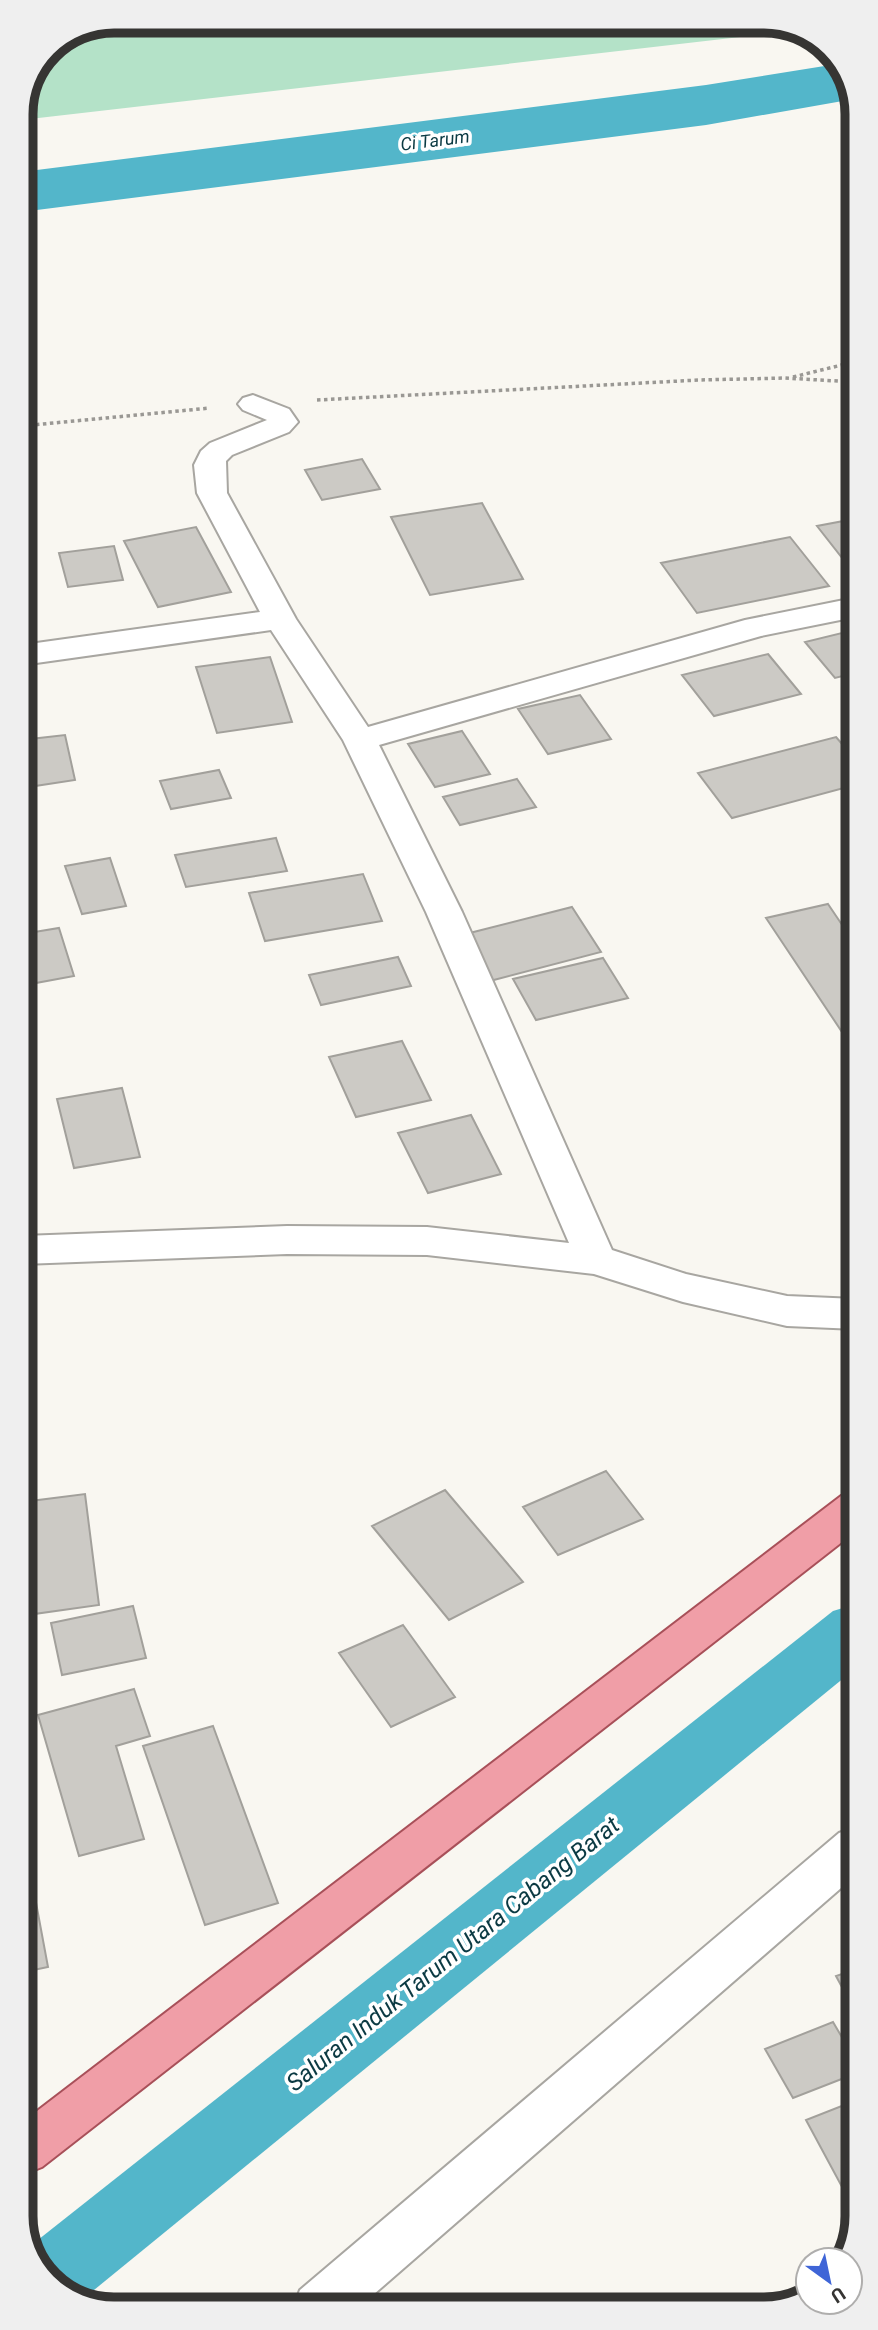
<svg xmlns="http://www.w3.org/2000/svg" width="878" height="2330" font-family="Roboto,sans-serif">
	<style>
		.green { fill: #b4e2c8 }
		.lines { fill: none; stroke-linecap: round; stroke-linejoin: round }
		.canal { fill: #53b6ca; fill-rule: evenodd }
		.river { fill: #53b6ca; fill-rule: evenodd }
		.building { fill: #cccac5; stroke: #a2a09b; stroke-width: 2 }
		.street-casing { stroke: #a8a6a1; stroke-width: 4 }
		.primary-casing { stroke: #a85059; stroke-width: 4 }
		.path { stroke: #9a9894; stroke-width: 3.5; stroke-dasharray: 3.5 3.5; stroke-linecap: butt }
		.street { fill: #fff; fill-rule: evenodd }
		.primary { fill: #f09ea7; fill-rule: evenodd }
		.labels { text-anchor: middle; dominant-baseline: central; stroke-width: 7; stroke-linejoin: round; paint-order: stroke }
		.far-water-label { font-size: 18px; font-style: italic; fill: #0b3a43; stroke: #fff }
		.near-water-label { font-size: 24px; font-style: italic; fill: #0b3a43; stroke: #fff }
		.rim { fill: none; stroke: #363533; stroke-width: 9 }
	</style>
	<rect width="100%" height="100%" fill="#f9f7f1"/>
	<path class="green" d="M 114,21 L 770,21 L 793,31 L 21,120 L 21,109 L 49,48 Z"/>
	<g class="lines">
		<path class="canal" d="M 856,1604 L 856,1668 L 83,2299 L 57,2289 L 29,2247 L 833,1611 Z"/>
		<path class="river" d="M 837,64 L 854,90 L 854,99 L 706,125 L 21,212 L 21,172 L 706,85 Z"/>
	</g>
	<path class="building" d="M 362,459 L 380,489 L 322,500 L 305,470 Z
		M 482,503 L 523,579 L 430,595 L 391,517 Z
		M 854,519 L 854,573 L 817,526 Z
		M 196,527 L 231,592 L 158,607 L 124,541 Z
		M 790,537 L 829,586 L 697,613 L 661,563 Z
		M 114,546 L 123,580 L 68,587 L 59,553 Z
		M 850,631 L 855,636 L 855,673 L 835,678 L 805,642 Z
		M 768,654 L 801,694 L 714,716 L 682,675 Z
		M 270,657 L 292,722 L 217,733 L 196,667 Z
		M 580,695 L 611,739 L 548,754 L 518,709 Z
		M 462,731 L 490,774 L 435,787 L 408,744 Z
		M 65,735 L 75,780 L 22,788 L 22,740 Z
		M 836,737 L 855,759 L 855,785 L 732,818 L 698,773 Z
		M 219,770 L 231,798 L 171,809 L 160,781 Z
		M 517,779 L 536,807 L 460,825 L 443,797 Z
		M 276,838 L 287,871 L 186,887 L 175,855 Z
		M 110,858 L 126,906 L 82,914 L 65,866 Z
		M 363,874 L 382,921 L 265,941 L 249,893 Z
		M 828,904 L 855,944 L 855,1029 L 842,1032 L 766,918 Z
		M 572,907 L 601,952 L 486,982 L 458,936 Z
		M 59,928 L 74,976 L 25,985 L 22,976 L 22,934 Z
		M 398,957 L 411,986 L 321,1005 L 309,975 Z
		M 603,958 L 628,998 L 536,1020 L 513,979 Z
		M 402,1041 L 431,1100 L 356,1117 L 329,1057 Z
		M 122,1088 L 140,1157 L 74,1168 L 57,1099 Z
		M 471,1115 L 501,1174 L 428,1193 L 398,1133 Z
		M 606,1471 L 643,1519 L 558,1555 L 523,1507 Z
		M 445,1490 L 523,1582 L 449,1620 L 372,1526 Z
		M 85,1494 L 99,1605 L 27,1615 L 23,1574 L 23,1502 Z
		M 133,1606 L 146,1658 L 62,1675 L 51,1623 Z
		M 403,1625 L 455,1697 L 391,1727 L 339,1653 Z
		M 134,1689 L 150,1736 L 116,1746 L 144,1839 L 79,1856 L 38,1715 Z
		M 213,1726 L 278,1903 L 205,1925 L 143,1746 Z
		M 29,1865 L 48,1967 L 24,1972 L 24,1866 Z
		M 857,1969 L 857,2015 L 836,1976 Z
		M 833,2022 L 857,2063 L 857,2073 L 793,2098 L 765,2049 Z
		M 857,2100 L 857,2210 L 855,2211 L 806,2120 Z"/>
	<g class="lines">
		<g class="street-casing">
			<path id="street" d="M 253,395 L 289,409 L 298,422 L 289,432 L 232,455 L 226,461 L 227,493 L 296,619 L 368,727 L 745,620 L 854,598 L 855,617 L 761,636 L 379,745 L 462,912 L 612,1250 L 686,1274 L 787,1296 L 856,1299 L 856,1329 L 787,1326 L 683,1302 L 594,1274 L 427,1255 L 287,1254 L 23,1264 L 23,1236 L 287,1226 L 427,1227 L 569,1243 L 426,912 L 343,740 L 271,630 L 22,665 L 22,645 L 260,612 L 197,493 L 194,465 L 201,451 L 210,443 L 267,420 L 243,410 L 238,404 L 243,398 Z
				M 856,1827 L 856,1875 L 358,2308 L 293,2308 L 300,2290 L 839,1833 Z"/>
		</g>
		<g class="primary-casing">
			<path id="primary" d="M 856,1492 L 856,1531 L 42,2167 L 24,2174 L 24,2121 L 841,1496 Z"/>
		</g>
		<path class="path" d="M 793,377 L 854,362
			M 317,400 L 699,380 L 785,378 L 854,382
			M 22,426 L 210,408"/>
		<use href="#street" class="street"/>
		<use href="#primary" class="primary"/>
	</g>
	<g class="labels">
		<g class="far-water-label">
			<text transform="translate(435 140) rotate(-7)">Ci Tarum</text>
		</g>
		<g class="near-water-label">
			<text transform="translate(453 1954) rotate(-39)">Saluran Induk Tarum Utara Cabang Barat</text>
		</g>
	</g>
	<path d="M0 0H878V2330H0ZM114 33H764A81 81 0 0 1 845 114V2216A81 81 0 0 1 764 2297H114A81 81 0 0 1 33 2216V114A81 81 0 0 1 114 33Z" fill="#efefef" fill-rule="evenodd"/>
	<path class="rim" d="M114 33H764A81 81 0 0 1 845 114V2216A81 81 0 0 1 764 2297H114A81 81 0 0 1 33 2216V114A81 81 0 0 1 114 33Z"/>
	<g transform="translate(829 2281) rotate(147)"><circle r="33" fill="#ffffff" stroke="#afaead" stroke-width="2"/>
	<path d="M0-5L12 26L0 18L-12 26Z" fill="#3f65d7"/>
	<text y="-10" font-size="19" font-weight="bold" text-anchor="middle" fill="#363533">U</text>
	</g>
</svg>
